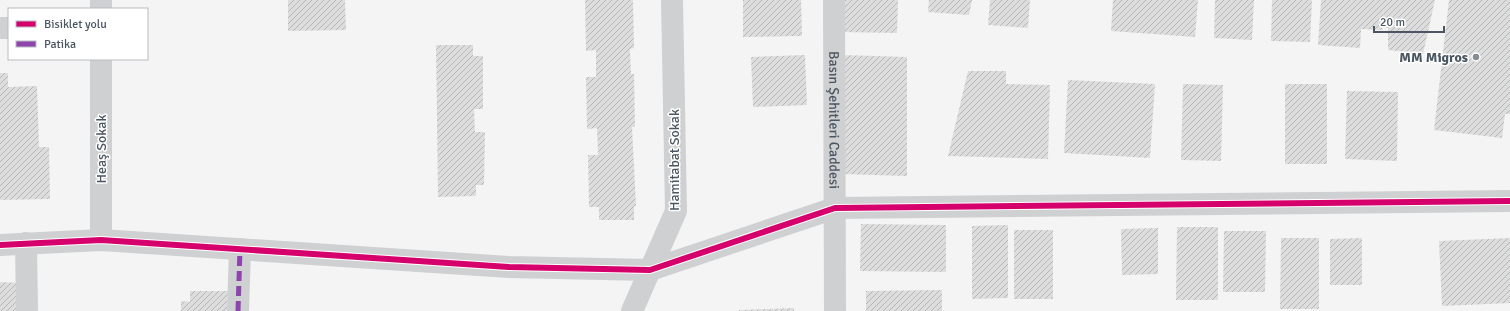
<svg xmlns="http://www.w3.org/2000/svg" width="1510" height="311" font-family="Signika,sans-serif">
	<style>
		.building { fill: url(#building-hatch) }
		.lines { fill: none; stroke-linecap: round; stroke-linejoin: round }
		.minor { stroke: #ced0d2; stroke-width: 22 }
		.quiet { stroke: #8e44ad; stroke-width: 5; stroke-dasharray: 10 5; stroke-linecap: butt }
		.cycleway-casing { stroke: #fff; stroke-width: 8 }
		.cycleway { stroke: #d6006c; stroke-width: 6 }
		.poi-dot { fill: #868d94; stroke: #fff; stroke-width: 1.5 }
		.labels { text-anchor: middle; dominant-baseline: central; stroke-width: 3; stroke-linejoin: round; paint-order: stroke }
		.poi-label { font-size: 14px; font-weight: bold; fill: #4a5661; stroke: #fff; text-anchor: end }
		.street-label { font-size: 14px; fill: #4a5661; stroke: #fff }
	</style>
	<defs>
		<pattern id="building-hatch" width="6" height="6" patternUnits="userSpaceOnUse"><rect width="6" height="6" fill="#ddddde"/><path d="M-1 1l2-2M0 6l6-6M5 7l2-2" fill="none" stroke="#b5b6b7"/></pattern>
	</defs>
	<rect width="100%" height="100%" fill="#f4f4f4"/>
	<path class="building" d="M 288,0 L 345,0 L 346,30 L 288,31 Z
		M 585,0 L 633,0 L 634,48 L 630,49 L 631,74 L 634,74 L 635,127 L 632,127 L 636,206 L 634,206 L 634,220 L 599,220 L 599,207 L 589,207 L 588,155 L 598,155 L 597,128 L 587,129 L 586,77 L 596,77 L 596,50 L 586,51 Z
		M 743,0 L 801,0 L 802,36 L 743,37 Z
		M 842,0 L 898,0 L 897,33 L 841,32 Z
		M 929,0 L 972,0 L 969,15 L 928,12 Z
		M 990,0 L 1030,0 L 1028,28 L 988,25 Z
		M 1113,0 L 1198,0 L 1195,37 L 1111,31 Z
		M 1215,0 L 1254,0 L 1252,40 L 1214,38 Z
		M 1272,0 L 1312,0 L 1310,42 L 1271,41 Z
		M 1321,0 L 1435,0 L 1423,54 L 1388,50 L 1388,28 L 1383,28 L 1384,9 L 1382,30 L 1361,29 L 1360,48 L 1318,45 Z
		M 1449,0 L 1510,0 L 1510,114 L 1505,114 L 1502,138 L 1434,130 Z
		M 436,45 L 473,45 L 473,56 L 483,56 L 483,109 L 474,109 L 475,132 L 485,132 L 484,185 L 476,185 L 476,196 L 438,197 Z
		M 805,55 L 807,105 L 753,107 L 751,57 Z
		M 842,55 L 907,57 L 907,176 L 840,174 Z
		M 968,71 L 1006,71 L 1006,84 L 1050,85 L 1048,159 L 948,156 Z
		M 0,73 L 8,73 L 8,87 L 37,86 L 39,147 L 49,147 L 50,199 L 0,200 Z
		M 1068,80 L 1155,84 L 1150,158 L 1064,153 Z
		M 1183,84 L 1223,85 L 1221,161 L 1181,160 Z
		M 1285,84 L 1327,84 L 1327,164 L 1285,164 Z
		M 1347,91 L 1398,92 L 1397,161 L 1345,159 Z
		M 861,224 L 946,225 L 946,272 L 860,271 Z
		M 1008,225 L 1008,298 L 972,299 L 972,226 Z
		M 1177,227 L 1218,227 L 1218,300 L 1176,300 Z
		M 1158,228 L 1158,274 L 1122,275 L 1121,229 Z
		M 1014,230 L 1053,230 L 1053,299 L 1014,299 Z
		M 1224,231 L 1266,231 L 1265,292 L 1223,292 Z
		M 1281,238 L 1319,238 L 1319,309 L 1280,309 Z
		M 1362,238 L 1362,285 L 1330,285 L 1330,239 Z
		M 1510,238 L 1510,303 L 1442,306 L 1439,241 Z
		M 0,282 L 22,283 L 22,311 L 0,311 Z
		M 942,290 L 942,311 L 866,311 L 866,291 Z
		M 190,291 L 228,291 L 227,311 L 181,311 L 181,301 L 190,302 Z
		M 794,308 L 794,311 L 739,311 L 739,310 Z"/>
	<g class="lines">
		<g class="minor">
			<path d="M 101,0 L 101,9"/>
			<path id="s1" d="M 834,0 L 835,311"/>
			<path d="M 0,28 L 9,28"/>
			<path d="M 101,59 L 101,240"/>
			<path d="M 26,243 L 27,311"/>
			<path d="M 0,245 L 101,240 L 509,267 L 650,270 L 835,208 L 1510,201"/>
			<path d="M 238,311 L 240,249"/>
			<path d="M 632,311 L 676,211 L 672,0"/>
		</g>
		<path class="quiet" d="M 238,311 L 240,249"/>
		<g class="cycleway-casing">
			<path id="cycleway" d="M 0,245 L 101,240 L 509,267 L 650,270 L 835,208 L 1510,201"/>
		</g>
		<use href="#cycleway" class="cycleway"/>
	</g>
	<circle class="poi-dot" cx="1476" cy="57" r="4"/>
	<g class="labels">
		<g class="poi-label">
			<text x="1468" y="57">MM Migros</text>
		</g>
		<g class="street-label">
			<text stroke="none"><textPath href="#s1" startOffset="120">Basın Şehitleri Caddesi</textPath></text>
			<text transform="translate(101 149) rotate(-90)">Heaş Sokak</text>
			<text transform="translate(674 160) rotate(-90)">Hamitabat Sokak</text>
		</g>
	</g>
	<rect x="8" y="8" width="140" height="52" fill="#ffffff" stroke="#b7bbc0"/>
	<rect x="16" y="21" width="20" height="6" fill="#d6006c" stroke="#b7bbc0"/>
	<text x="44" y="28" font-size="12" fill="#4a5661">Bisiklet yolu</text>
	<rect x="16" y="41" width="20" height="6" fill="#8e44ad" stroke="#b7bbc0"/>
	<text x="44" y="48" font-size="12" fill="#4a5661">Patika</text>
	<path d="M1374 26v6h70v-6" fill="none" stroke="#4a5661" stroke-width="2"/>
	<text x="1380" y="26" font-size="12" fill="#4a5661" stroke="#ffffff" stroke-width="3" paint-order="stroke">20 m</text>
</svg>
